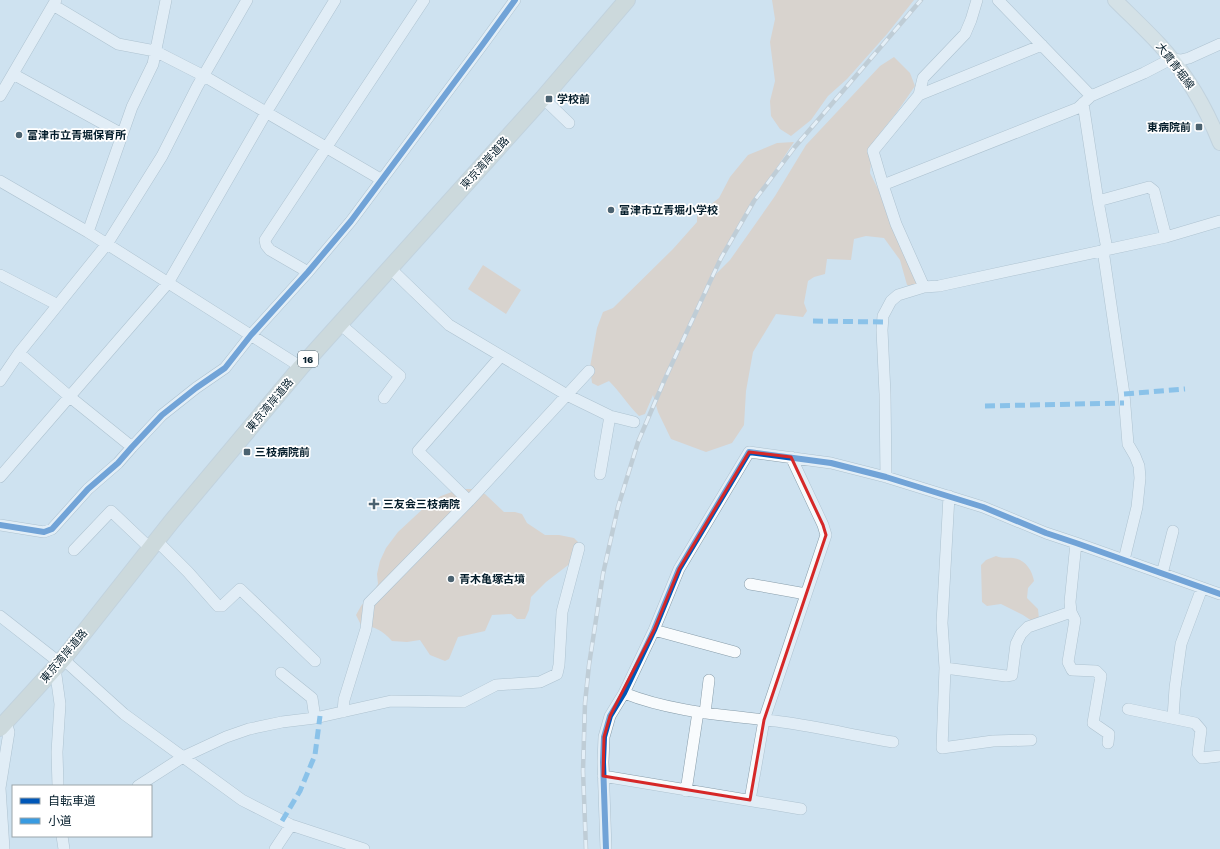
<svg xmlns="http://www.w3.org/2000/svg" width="1220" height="849" font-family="'Work Sans','Noto Sans JP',sans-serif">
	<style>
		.green { fill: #e5c0a5 }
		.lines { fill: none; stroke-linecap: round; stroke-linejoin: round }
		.minor-casing { stroke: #889daa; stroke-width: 12 }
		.major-casing { stroke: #b2bfc7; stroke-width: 16 }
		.highway-casing { stroke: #b2bfc7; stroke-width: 18 }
		.minor { stroke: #f8fbfd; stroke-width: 11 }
		.major { stroke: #dce1da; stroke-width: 14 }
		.highway { stroke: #cacec3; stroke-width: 16 }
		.rail-casing { stroke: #aeb3b7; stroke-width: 4.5 }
		.rail { stroke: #fff; stroke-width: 3; stroke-dasharray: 9; stroke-linecap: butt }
		.quiet { stroke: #399be1; stroke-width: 5; stroke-dasharray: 10 5; stroke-linecap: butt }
		.cycleway-casing { stroke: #fff; stroke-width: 8 }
		.cycleway { stroke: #0057b8; stroke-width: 6 }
		.marked { fill: none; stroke: #d62828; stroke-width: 3; stroke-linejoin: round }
		.poi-dot { fill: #4b6270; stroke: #fff; stroke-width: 1.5 }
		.labels { text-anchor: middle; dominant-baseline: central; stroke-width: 3.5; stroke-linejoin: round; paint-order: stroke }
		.shield { fill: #fff; stroke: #4f616b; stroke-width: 1 }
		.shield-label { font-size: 10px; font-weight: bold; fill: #041d2b }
		.street-label { font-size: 11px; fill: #041d2b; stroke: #fff }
		.poi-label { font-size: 11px; font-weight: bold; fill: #041d2b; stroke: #fff; text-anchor: start }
	</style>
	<rect width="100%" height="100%" fill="#cee2f0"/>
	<path class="green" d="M 772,0 L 914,0 L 887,34 L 847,79 L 828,96 L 811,120 L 791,136 L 780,129 L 771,116 L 770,101 L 775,81 L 770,42 L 775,19 Z
		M 894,57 L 910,73 L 915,86 L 897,112 L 881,132 L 872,151 L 870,173 L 886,205 L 920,280 L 914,287 L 907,285 L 900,260 L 884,238 L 866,236 L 854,239 L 851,260 L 827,259 L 825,274 L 814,277 L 808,281 L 804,303 L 807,311 L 803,317 L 776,314 L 753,352 L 746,391 L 744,425 L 732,443 L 706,452 L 671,439 L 658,412 L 653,395 L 645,414 L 639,416 C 628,405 620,392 609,381 L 598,386 L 592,383 L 590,367 L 597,328 L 603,312 L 613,308 L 673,249 L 697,222 L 697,215 L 719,198 L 730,177 L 748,155 L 777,143 L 794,142 L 743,218 L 724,250 L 714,276 L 730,260 L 775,196 L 806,145 L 880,66 Z
		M 483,265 L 521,290 L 506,314 L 468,289 Z
		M 460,489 L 474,489 L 485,494 L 504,512 L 515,512 L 522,514 L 527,523 L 545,535 L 559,535 L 574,538 L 582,546 L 576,559 L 546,582 L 531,597 L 529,610 L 525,619 L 517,619 L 511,614 L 492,615 L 485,631 L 458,637 L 449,659 L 445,661 L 430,655 L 420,640 L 407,642 L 392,641 C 382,630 376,627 361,625 L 356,615 L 361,606 L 374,591 L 378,584 L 377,574 L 380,561 L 386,548 L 398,532 L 427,505 L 441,496 Z
		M 996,556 C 1004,559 1006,557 1013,558 C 1025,559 1032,570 1034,581 L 1028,588 L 1027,598 L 1038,609 L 1039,619 L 1032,621 L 1023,615 L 1001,604 L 987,606 L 982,602 L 981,565 L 986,560 Z"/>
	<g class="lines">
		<g class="minor-casing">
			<path id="minor" d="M 998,0 L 1091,96
				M 53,5 L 118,44 L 155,51 L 204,76 L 382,180
				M 13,74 L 122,134
				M 919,95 L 923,78 L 965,34 L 971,20 L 977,0
				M 0,96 L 56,0
				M 543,98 L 569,123
				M 1083,103 L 1098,201 L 1107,249
				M 0,181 L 88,232 L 301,367
				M 883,185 L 1078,108 L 1091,96 L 1144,73 L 1171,59 L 1181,60 L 1189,58 L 1220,44
				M 1098,201 L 1149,187 L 1154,191 L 1166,237
				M 88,232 L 132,107 L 153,64 L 166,0
				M 1103,250 L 1124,394 L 1128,444 L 1135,456 L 1139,466 L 1140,478 L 1137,507 L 1124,560
				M 391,269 L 449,325 L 567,395 L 610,416 L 634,422
				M 308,272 L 270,250 L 266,245 L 265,240 L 424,0
				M 0,275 L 58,305
				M 924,287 L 896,224 L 883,185 L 873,151 L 919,95 L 1042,45
				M 340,324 L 400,376 L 384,398
				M 19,353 L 70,397 L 132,447
				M 0,381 L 19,353 L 107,244 L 162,156 L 197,87 L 247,0
				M 600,474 L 610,416
				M 0,477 L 168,283 L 270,106 L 335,0
				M 886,477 L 885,394 L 882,330 L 883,316 L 891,301 L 898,295 L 924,287 L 939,286 L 1166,237 L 1220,221
				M 949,496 L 942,623 L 945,668 L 942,748 L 993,741 L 1031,740
				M 469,501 L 418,451 L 501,356
				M 0,525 L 44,532 L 52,529 L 88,489 L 118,463 L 132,447 L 162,415 L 196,388 L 225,368 L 251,335 L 308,272 L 351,221 L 483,44 L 515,0
				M 157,541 L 188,572 L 218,606 L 222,606 L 240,589 L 315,661
				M 1076,543 L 1070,602 L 1071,612 L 1075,620 L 1068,662 L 1072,670 L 1096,671 L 1101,676 L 1093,723 L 1109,734 L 1108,743
				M 74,550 L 111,511 L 151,549
				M 1162,574 L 1173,531
				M 750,584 L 806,594
				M 0,616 L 60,663
				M 654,630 L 735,652
				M 63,659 L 124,714 L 242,800 L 291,825 L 364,849
				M 55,668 L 60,704 L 57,752 L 58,786
				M 945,668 L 1006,676 L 1012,675 L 1016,644 L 1021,634 L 1028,627 L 1071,612
				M 281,673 L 312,698 L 315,718
				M 624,693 C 674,713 729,715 782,722 C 820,727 856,736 893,742
				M 1128,709 L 1195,723 L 1201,730 L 1198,753 L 1202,758 L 1220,756
				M 343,712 L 344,700 L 366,629 L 369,603 L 469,501 L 589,371
				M 705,713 L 709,680
				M 1173,718 L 1175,688 L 1181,644 L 1202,588
				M 603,776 L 801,809
				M 138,786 L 183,757 L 226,737 L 249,729 L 282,722 L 315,718 L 391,701 L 463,702 L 496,685 L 540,682 L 557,674 L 559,665 L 562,612 L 579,548
				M 686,791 L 698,712
				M 750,800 L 764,720 L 826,535 L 823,525 L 791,457
				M 62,836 L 64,849
				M 4,849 L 0,788 L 9,732 L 6,722
				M 275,849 L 291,825
				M 606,849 L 603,762 L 604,737 L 610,716 L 624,693 L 654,630 L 679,569 L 749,452 L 831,463 L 886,477 L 983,507 L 1046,533 L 1076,543 L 1220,594"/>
		</g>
		<g class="major-casing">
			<path id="major" d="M 1115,0 C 1130,15 1145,29 1159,44 C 1185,72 1206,108 1220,143"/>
		</g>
		<g class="highway-casing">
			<path id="highway" d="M 0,728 L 63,659 L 172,521 L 301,367 L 543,98 L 627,0"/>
		</g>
		<use href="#minor" class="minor"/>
		<use href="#major" class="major"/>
		<use href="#highway" class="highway"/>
		<g class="rail-casing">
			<path id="rail" d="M 586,849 L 583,771 L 585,703 L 589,665 L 603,574 L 618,507 L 638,442 L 664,381 L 721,258 L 754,201 L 794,148 L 921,0"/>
		</g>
		<use href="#rail" class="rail"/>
		<path class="quiet" d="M 813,321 L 883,322
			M 1124,394 L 1185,389
			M 985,406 L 1124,403
			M 282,821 L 300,791 L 315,755 L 320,716"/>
		<g class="cycleway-casing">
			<path id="cycleway" d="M 0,525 L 44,532 L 52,529 L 88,489 L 118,463 L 132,447 L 162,415 L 196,388 L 225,368 L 251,335 L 308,272 L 351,221 L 483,44 L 515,0
				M 606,849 L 603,762 L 604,737 L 610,716 L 624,693 L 654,630 L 679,569 L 749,452 L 831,463 L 886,477 L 983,507 L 1046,533 L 1076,543 L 1220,594"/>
		</g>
		<use href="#cycleway" class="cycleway"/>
	</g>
	<path d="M0 0H1220V849H0ZM 749,452 L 791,457 L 823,525 L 826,535 L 764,720 L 750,800 L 603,776 L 604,737 L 610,716 L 654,630 L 679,569 Z" fill="#cee2f0" fill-opacity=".55" fill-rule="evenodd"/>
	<path class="marked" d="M 749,452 L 791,457 L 823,525 L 826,535 L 764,720 L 750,800 L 603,776 L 604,737 L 610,716 L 654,630 L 679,569 Z"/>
	<g class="poi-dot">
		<rect x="545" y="95" width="8" height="8" rx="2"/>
		<rect x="1195" y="123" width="8" height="8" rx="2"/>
		<circle cx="19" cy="135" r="4"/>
		<circle cx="611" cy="210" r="4"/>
		<rect x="243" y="448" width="8" height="8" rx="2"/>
		<path d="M372 498h4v4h4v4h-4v4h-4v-4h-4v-4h4z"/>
		<circle cx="451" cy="579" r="4"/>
	</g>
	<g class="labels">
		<rect class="shield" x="298" y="351" width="20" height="16" rx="3"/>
		<g class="shield-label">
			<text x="308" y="359">16</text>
		</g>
		<g class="street-label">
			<text transform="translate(1175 66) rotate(53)">大貫青堀線</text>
			<text transform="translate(485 163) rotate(-48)">東京湾岸道路</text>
			<text transform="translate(270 405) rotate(-50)">東京湾岸道路</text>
			<text transform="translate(64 656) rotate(-50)">東京湾岸道路</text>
		</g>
		<g class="poi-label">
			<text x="557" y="99">学校前</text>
			<text x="1191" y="127" text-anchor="end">東病院前</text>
			<text x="27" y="135">富津市立青堀保育所</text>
			<text x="619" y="210">富津市立青堀小学校</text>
			<text x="255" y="452">三枝病院前</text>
			<text x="383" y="504">三友会三枝病院</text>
			<text x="459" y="579">青木亀塚古墳</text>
		</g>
	</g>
	<rect x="12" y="785" width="140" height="52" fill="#ffffff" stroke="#9ba5aa"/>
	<rect x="20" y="798" width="20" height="6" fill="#0057b8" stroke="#9ba5aa"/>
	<text x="48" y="805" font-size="12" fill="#041d2b">自転車道</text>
	<rect x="20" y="818" width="20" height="6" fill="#399be1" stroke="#9ba5aa"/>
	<text x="48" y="825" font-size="12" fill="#041d2b">小道</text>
</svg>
